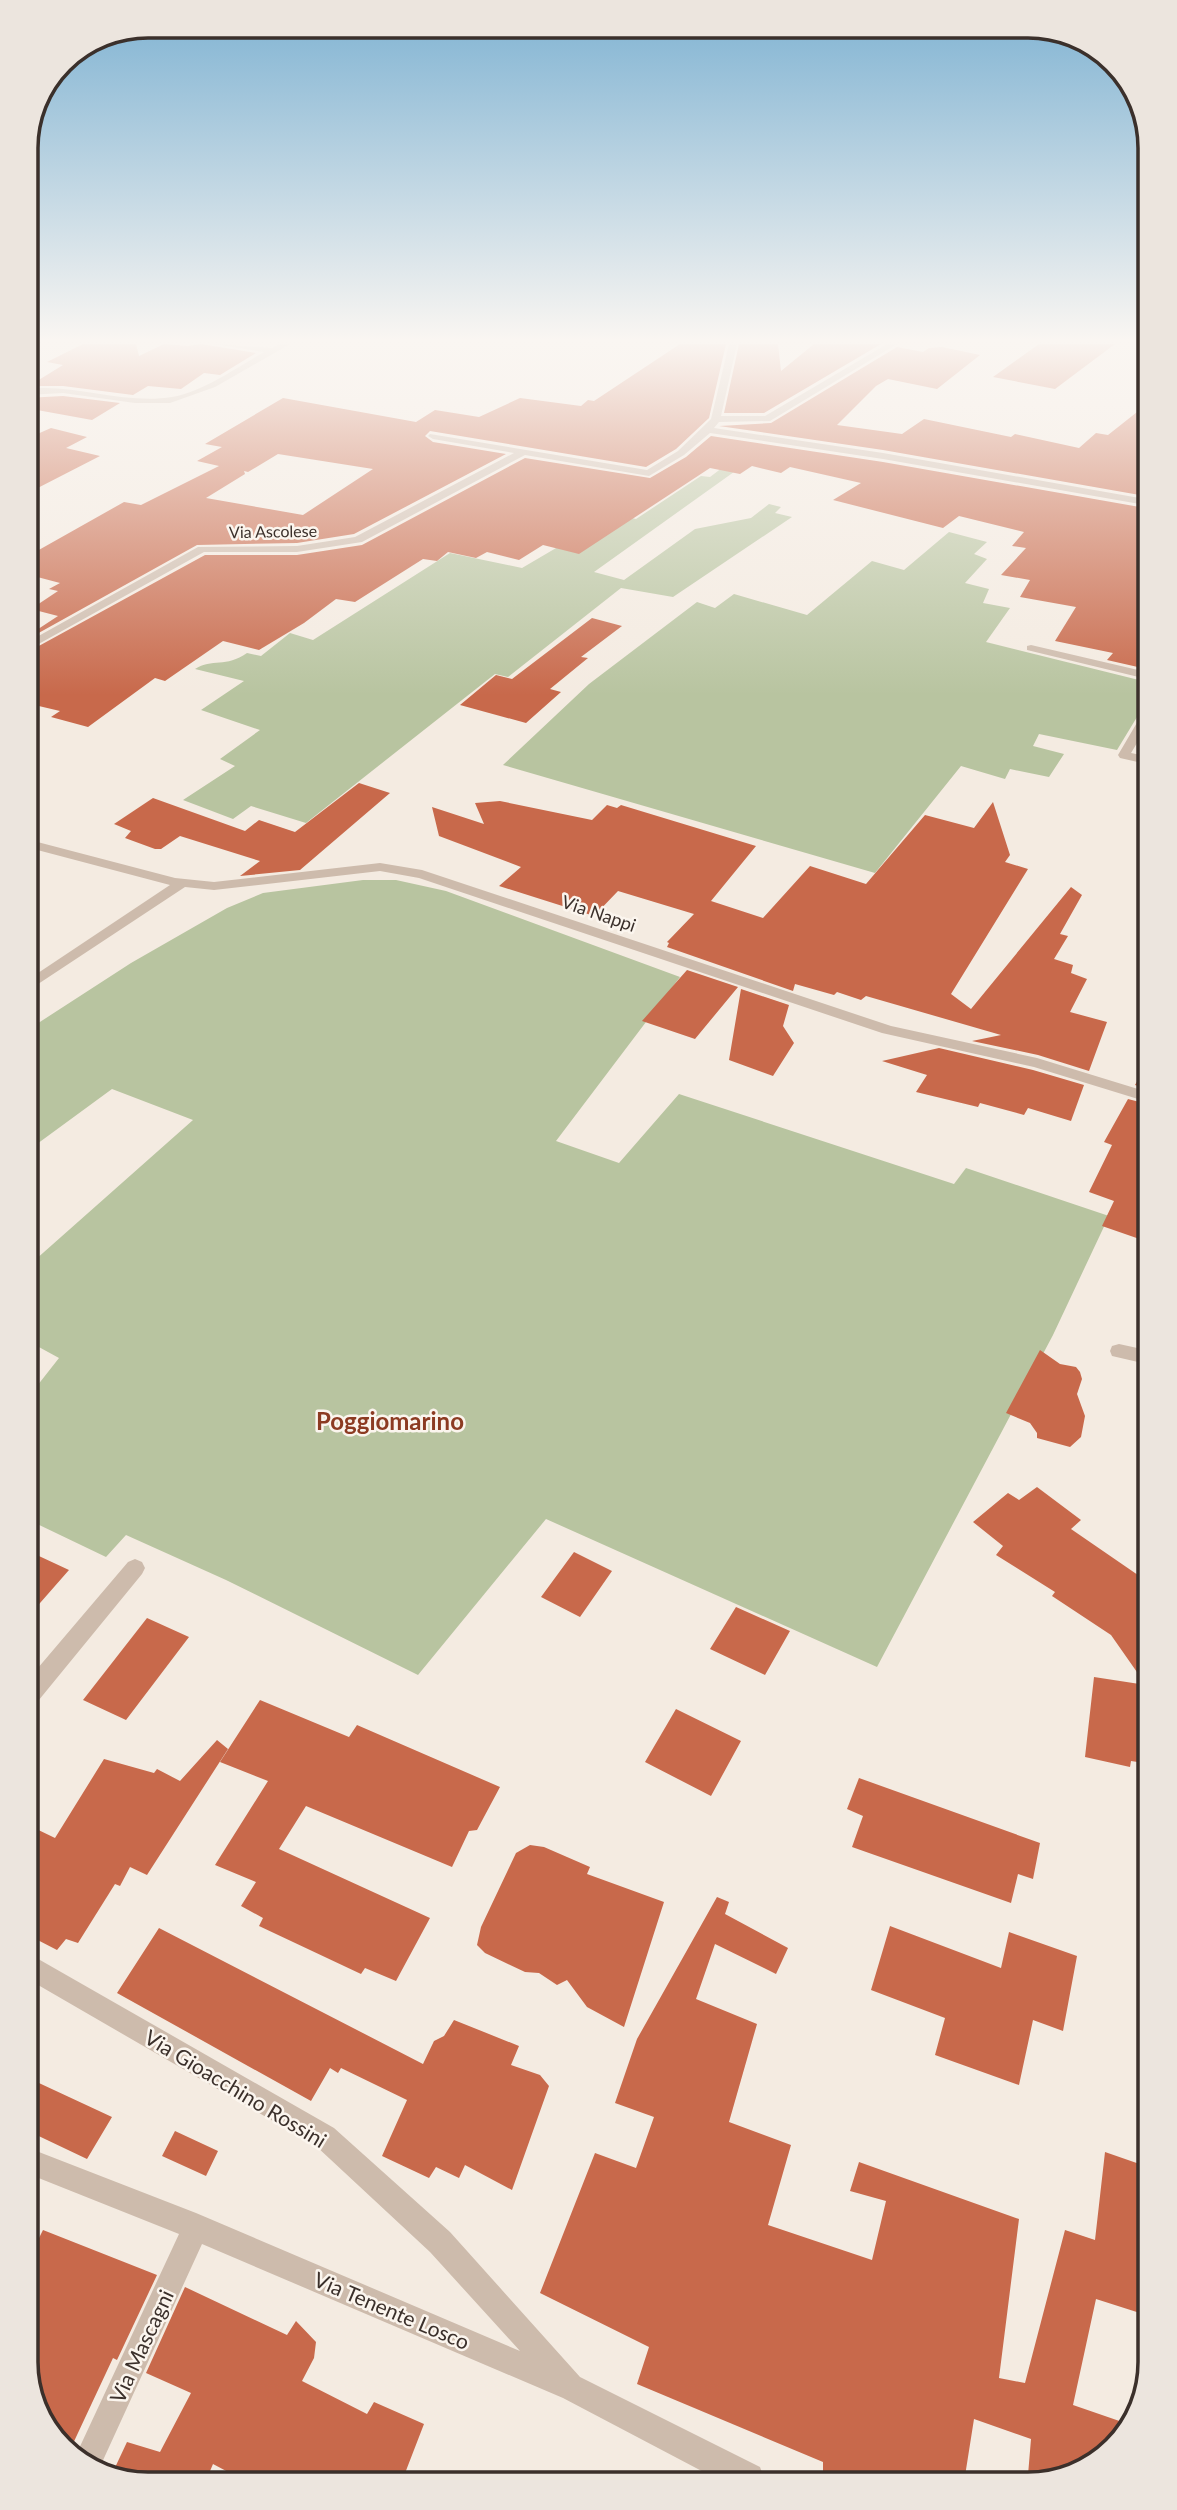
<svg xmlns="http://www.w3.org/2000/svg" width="1177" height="2510" font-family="Lato,sans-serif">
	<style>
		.green { fill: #b8c4a0 }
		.building { fill: #c8694b; fill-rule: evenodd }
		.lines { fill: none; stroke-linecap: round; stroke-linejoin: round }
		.minor { fill: #cdbbac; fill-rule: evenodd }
		.labels { text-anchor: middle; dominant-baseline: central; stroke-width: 5; stroke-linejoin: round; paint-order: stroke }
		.far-street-label { font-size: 16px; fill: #3b302b; stroke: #fbf5ee }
		.street-label { font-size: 18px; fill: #3b302b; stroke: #fbf5ee }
		.near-street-label { font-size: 21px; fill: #3b302b; stroke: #fbf5ee }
		.district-label { font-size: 24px; font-weight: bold; fill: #8c3b22; stroke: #fbf5ee }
		.rim { fill: none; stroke: #3b302b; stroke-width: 3.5 }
	</style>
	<rect width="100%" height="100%" fill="#f4ebe1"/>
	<path class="green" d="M 751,446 L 766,449 L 594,572 L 624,580 L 695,529 L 751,518 L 769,504 L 781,507 L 775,513 L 792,517 L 673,597 L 621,588 L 508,677 L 495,674 L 306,823 L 251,806 L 233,819 L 183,800 L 235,766 L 220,759 L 260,730 L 201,710 L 244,681 L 195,669 C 212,658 226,668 247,653 L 261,656 L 290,633 L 313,640 L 450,553 L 522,568 L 614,514 L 636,519 L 701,476 L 710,477 Z
		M 949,532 L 987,542 L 974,554 L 987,559 L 965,583 L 989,589 L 983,603 L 1010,608 L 986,642 L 1151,683 L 1151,694 L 1117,750 L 1039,734 L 1033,746 L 1064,754 L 1049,777 L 1010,769 L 1005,779 L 961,766 L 875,873 L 503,765 L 589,684 L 697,602 L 715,608 L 734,594 L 807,615 L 872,561 L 904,570 Z
		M 363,880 L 396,880 L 446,891 L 680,977 L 556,1141 L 619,1163 L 679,1094 L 954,1184 L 966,1168 L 1109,1216 L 1053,1335 L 877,1667 L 546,1519 L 418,1675 L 226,1580 L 126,1535 L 106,1557 L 33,1522 L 26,1528 L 26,1400 L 59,1358 L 26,1340 L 26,1268 L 193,1120 L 112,1089 L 26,1152 L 26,1031 L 131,963 L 227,908 L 263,893 Z"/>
	<path class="building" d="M 83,344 L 136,344 L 139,356 L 164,344 L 188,346 L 201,344 L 256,353 L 220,375 L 204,373 L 181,389 L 148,386 L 133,395 L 63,386 L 29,386 L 63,365 L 47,362 Z
		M 680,344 L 726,344 L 709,418 L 676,449 L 646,467 L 430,431 L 425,436 L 433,442 L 506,454 L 354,534 L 297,543 L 197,545 L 26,640 L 26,637 L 58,616 L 31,609 L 58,591 L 49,589 L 60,583 L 26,574 L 26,549 L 37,551 L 124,502 L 141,505 L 219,466 L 197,461 L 222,447 L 205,444 L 283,398 L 416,422 L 435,410 L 479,417 L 520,398 L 581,406 L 588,400 L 594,401 ZM 278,454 L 373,469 L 303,515 L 206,498 L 245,474 L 244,471 L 248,472 Z
		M 739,344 L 778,344 L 781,371 L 814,344 L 881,344 L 764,413 L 724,413 Z
		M 1039,344 L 1115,344 L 1055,389 L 993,377 Z
		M 897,347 L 923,352 L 929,348 L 942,347 L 980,355 L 937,389 L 888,379 L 876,386 L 837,425 L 902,434 L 924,419 L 1011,437 L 1015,434 L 1079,448 L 1096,433 L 1108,435 L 1151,401 L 1151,497 L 883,450 L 719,426 L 771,423 Z
		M 63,396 L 120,403 L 92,420 L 26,408 L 26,398 Z
		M 51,428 L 87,437 L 66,448 L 100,456 L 26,494 L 26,439 Z
		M 711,436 L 883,462 L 1151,509 L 1151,670 L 1107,660 L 1113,653 L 1055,641 L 1076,607 L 1020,597 L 1030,580 L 1001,575 L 1026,548 L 1012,546 L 1024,532 L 959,516 L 943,528 L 833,500 L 861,483 L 790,467 L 781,473 L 752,466 L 740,474 L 710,468 L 579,554 L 543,545 L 519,560 L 487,552 L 476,558 L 448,552 L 437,561 L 423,559 L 355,602 L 336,599 L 304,623 L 259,650 L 223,641 L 165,681 L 155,678 L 88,727 L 51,717 L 60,711 L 26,703 L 26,653 L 205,555 L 297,555 L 362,545 L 525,458 L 650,478 L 686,457 Z
		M 592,618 L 622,626 L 581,657 L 588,658 L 550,689 L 561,692 L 526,723 L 460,705 L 496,675 L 512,679 Z
		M 359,783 L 390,793 L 300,870 L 240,876 L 260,861 L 180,836 L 161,849 L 155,849 L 125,838 L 131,831 L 114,824 L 153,798 L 245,831 L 259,820 L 295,832 Z
		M 500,801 L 592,820 L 607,805 L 617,808 L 621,805 L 756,846 L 711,901 L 763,918 L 810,866 L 866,884 L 925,815 L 974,828 L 993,802 L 1010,855 L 1005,862 L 1028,869 L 951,994 L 971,1009 L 1071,887 L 1082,895 L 1060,934 L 1068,936 L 1054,959 L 1073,965 L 1071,973 L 1087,979 L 1070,1012 L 1107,1022 L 1089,1071 L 1038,1055 L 972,1041 L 1001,1035 L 866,996 L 861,1000 L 837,992 L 834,995 L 795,984 L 793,991 L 667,947 L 669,943 L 667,942 L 694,914 L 618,891 L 594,916 L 499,886 L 521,867 L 439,836 L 432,807 L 484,824 L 475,803 Z
		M 687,970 L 738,987 L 695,1039 L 642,1021 Z
		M 741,989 L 789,1005 L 783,1026 L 794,1043 L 773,1076 L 729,1060 Z
		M 939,1048 L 1033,1070 L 1084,1085 L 1071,1121 L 1028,1108 L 1024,1115 L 980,1103 L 978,1107 L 916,1092 L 927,1075 L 882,1061 Z
		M 1151,1057 L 1151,1090 L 1135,1085 Z
		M 1128,1099 L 1151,1105 L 1151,1243 L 1102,1226 L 1114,1201 L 1089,1192 L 1112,1145 L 1104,1142 Z
		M 1040,1350 L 1060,1364 L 1076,1367 L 1080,1372 L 1082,1379 L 1077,1394 L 1085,1416 L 1081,1437 L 1070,1447 L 1037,1438 L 1037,1433 L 1030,1423 L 1006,1413 Z
		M 1037,1487 L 1081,1520 L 1071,1529 L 1151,1584 L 1151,1764 L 1131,1761 L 1130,1767 L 1085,1757 L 1094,1677 L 1146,1685 L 1111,1635 L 1052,1596 L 1055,1592 L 996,1555 L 1003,1546 L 973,1522 L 1008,1493 L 1019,1500 Z
		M 26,1550 L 69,1570 L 26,1619 Z
		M 574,1552 L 612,1571 L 580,1617 L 541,1597 Z
		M 736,1607 L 790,1631 L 765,1675 L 710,1649 Z
		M 147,1618 L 189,1637 L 126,1720 L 83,1700 Z
		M 260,1700 L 349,1737 L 357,1725 L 500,1787 L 477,1830 L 469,1831 L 452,1867 L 306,1806 L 279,1849 L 430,1918 L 396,1981 L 365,1968 L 361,1974 L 259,1926 L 263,1918 L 241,1906 L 256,1882 L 215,1865 L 268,1781 L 220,1762 Z
		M 676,1709 L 741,1741 L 711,1796 L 645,1762 Z
		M 217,1740 L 228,1749 L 147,1875 L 130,1867 L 120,1886 L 115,1884 L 78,1943 L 66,1939 L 57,1950 L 26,1934 L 26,1824 L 55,1838 L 104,1759 L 154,1773 L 157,1769 L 180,1781 Z
		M 859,1778 L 1040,1843 L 1033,1879 L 1018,1874 L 1011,1903 L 852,1847 L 863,1816 L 847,1809 Z
		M 530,1845 L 544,1847 L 590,1867 L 587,1874 L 664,1902 L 624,2027 L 587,2007 L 567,1980 L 557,1985 L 539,1973 L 525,1972 L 485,1953 L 477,1945 L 481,1927 L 516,1853 Z
		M 717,1897 L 729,1902 L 725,1914 L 788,1948 L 776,1974 L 715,1944 L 696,1999 L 757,2024 L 729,2122 L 791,2145 L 768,2225 L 872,2260 L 886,2201 L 850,2191 L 859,2162 L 1019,2219 L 999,2378 L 1025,2383 L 1065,2230 L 1095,2240 L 1105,2152 L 1151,2168 L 1151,2280 L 1143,2314 L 1096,2299 L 1073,2405 L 1131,2425 L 1130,2430 L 1075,2475 L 1028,2475 L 1031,2439 L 974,2419 L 965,2476 L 823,2477 L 823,2462 L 637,2384 L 649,2347 L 540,2293 L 595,2153 L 636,2168 L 654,2117 L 615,2103 L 637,2039 Z
		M 890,1926 L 1001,1968 L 1009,1932 L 1077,1956 L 1063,2031 L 1033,2020 L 1019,2085 L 935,2055 L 945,2018 L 871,1990 Z
		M 159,1928 L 423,2064 L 434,2041 L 444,2036 L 454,2020 L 519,2046 L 511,2065 L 540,2075 L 549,2086 L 512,2190 L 465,2165 L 459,2178 L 436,2167 L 429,2178 L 382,2156 L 407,2100 L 341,2068 L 338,2073 L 330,2068 L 311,2101 L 117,1993 Z
		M 26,2077 L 112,2117 L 87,2159 L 26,2130 Z
		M 175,2131 L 218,2151 L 206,2176 L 162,2156 Z
		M 43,2230 L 157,2275 L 117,2360 L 113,2358 L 70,2450 L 35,2408 L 26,2362 L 26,2232 L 39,2238 Z
		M 185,2287 L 287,2335 L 296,2321 L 316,2342 L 314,2358 L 302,2381 L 367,2414 L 374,2402 L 424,2424 L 402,2481 L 247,2482 L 213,2464 L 205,2483 L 141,2484 L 112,2474 L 127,2442 L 160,2452 L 191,2393 L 146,2373 Z"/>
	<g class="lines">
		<path class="minor" d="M 214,344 L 272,348 L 280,344 L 290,344 L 215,387 L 170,403 L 135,403 L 63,393 L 26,395 L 26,389 C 75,383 124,405 172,397 C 204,391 236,368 264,352 Z
			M 729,344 L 737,344 L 721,416 L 765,416 L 887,344 L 897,344 L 770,421 L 719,422 L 714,428 L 883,453 L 1151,500 L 1151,506 L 883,459 L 710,433 L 684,455 L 649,476 L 525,455 L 362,542 L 297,552 L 204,552 L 26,651 L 26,643 L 198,547 L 297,546 L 355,537 L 514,453 L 433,439 L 428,436 L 430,434 L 647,470 L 678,451 L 711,419 Z
			M 1031,645 L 1151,673 L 1151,680 L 1027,650 L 1027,646 Z
			M 1151,705 L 1151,720 L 1131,753 L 1151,757 L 1151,765 L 1120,758 L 1118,755 L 1145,709 Z
			M 26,839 L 175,878 L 214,882 L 380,863 L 422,870 L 891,1026 L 1037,1058 L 1151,1093 L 1151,1103 L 1034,1067 L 882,1033 L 419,878 L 380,871 L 214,890 L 185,887 L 26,992 L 26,981 L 170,885 L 26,847 Z
			M 1119,1344 L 1151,1351 L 1151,1365 L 1112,1356 L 1110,1351 L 1112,1346 Z
			M 135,1559 L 142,1562 L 145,1568 L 142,1574 L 34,1706 L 26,1709 L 26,1682 L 128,1562 Z
			M 26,1952 L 334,2128 L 450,2232 L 580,2377 L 760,2467 L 764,2478 L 715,2478 L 563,2398 L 202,2244 L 99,2469 L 80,2463 L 76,2455 L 179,2234 L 26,2173 L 26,2147 L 196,2213 L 520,2351 L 430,2252 L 316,2146 L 26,1978 Z"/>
	</g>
	<linearGradient id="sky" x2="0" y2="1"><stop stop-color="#7eb2d2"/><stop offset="0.49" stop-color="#faf6f2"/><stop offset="1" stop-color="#faf6f2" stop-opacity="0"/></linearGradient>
	<rect width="1177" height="695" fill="url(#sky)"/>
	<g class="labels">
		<g class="far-street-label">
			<text transform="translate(273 531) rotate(-1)">Via Ascolese</text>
		</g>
		<g class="street-label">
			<text transform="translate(599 913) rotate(19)">Via Nappi</text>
		</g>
		<g class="near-street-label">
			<text transform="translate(236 2088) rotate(31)">Via Gioacchino Rossini</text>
			<text transform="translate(392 2310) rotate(23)">Via Tenente Losco</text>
			<text transform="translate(141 2346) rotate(-65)">Via Mascagni</text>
		</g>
		<g class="district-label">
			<text x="390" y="1420">Poggiomarino</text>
		</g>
	</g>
	<path d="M0 0H1177V2510H0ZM148 38H1028A110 110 0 0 1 1138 148V2362A110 110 0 0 1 1028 2472H148A110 110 0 0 1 38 2362V148A110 110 0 0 1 148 38Z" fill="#ece5de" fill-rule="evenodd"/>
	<path class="rim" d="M148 38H1028A110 110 0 0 1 1138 148V2362A110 110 0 0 1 1028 2472H148A110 110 0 0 1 38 2362V148A110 110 0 0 1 148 38Z"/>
</svg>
